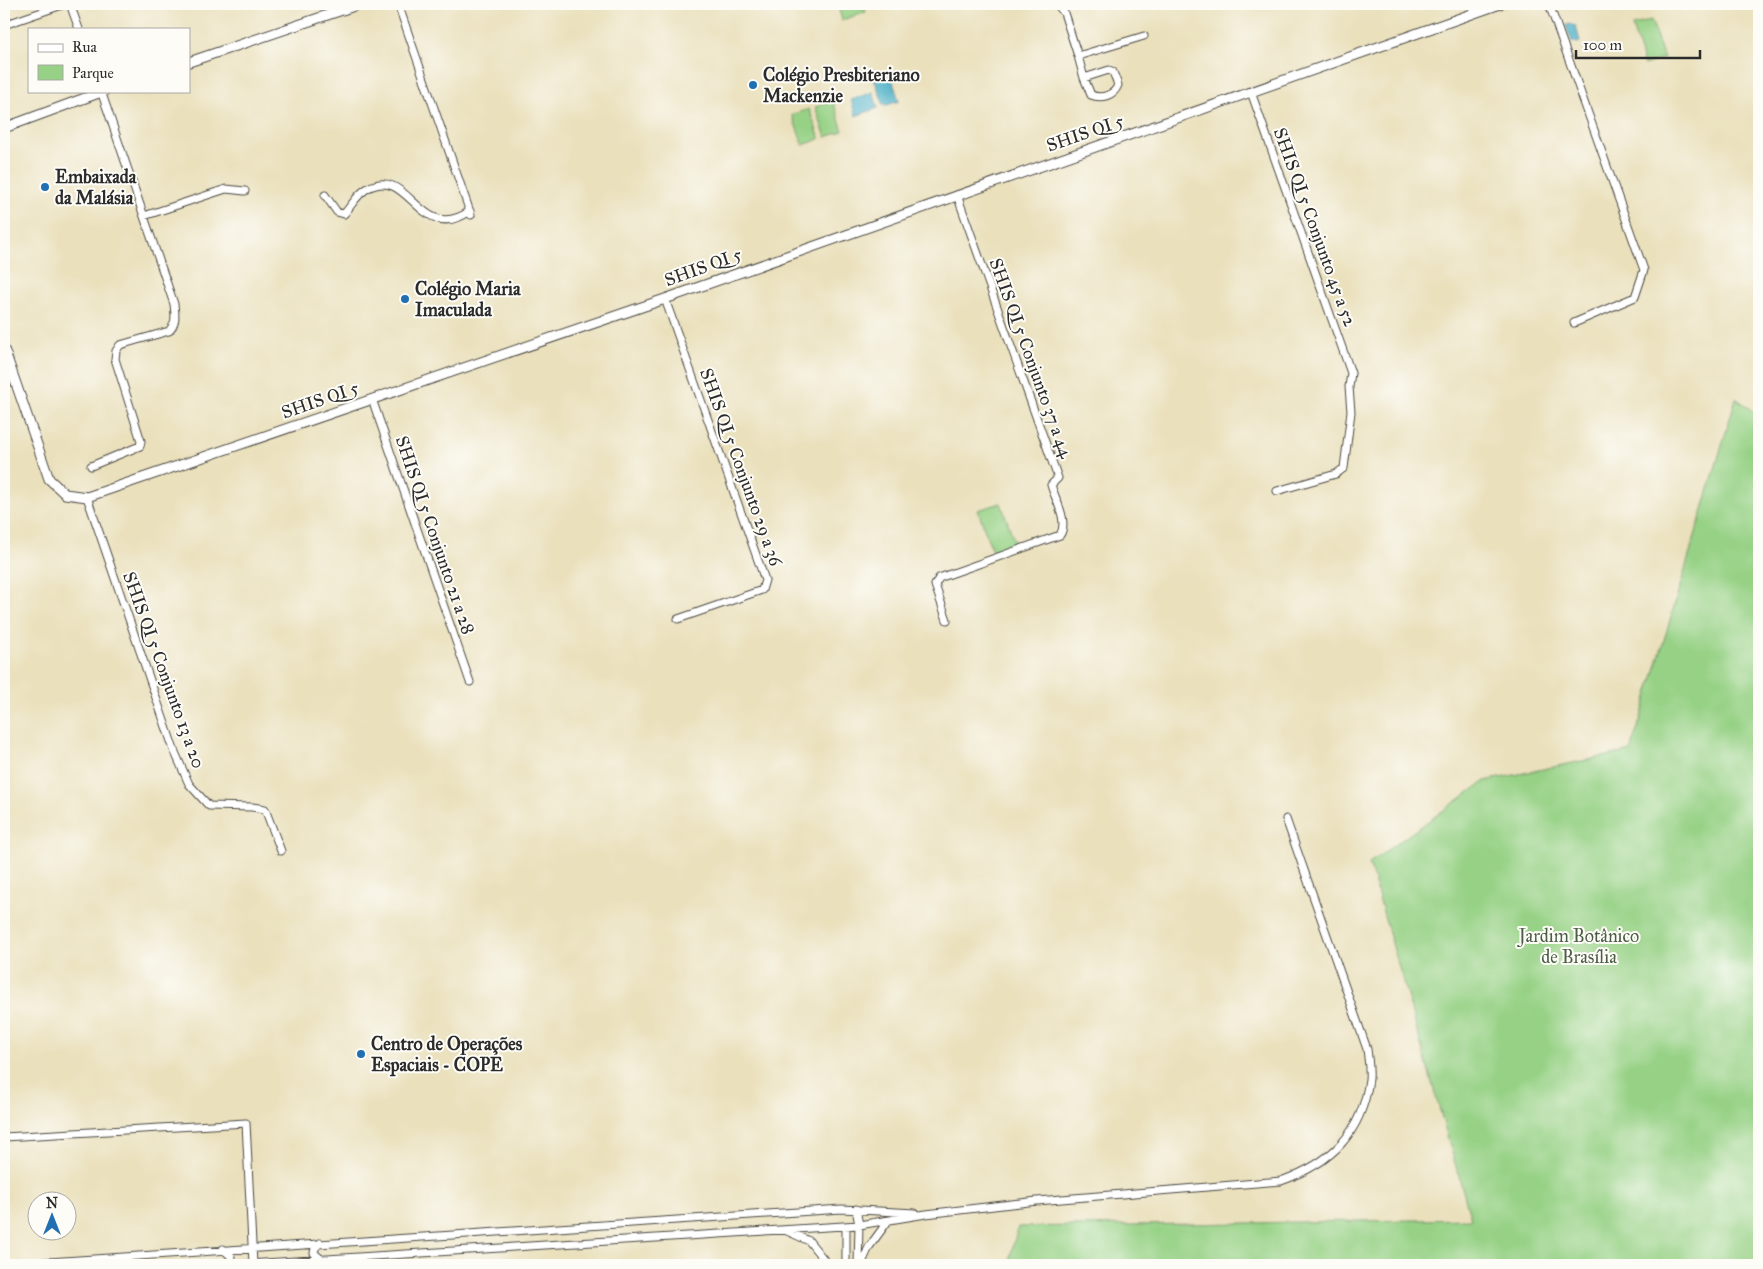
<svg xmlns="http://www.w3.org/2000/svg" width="1763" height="1269" font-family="'IM FELL Great Primer',serif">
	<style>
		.green { fill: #96d185; stroke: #607e58 }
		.water { fill: #47afc6; stroke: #396d78 }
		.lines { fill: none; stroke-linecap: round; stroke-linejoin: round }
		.minor-casing { stroke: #484641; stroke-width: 9 }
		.tertiary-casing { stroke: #484641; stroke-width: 11 }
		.minor { stroke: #fff; stroke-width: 7 }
		.tertiary { stroke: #fff; stroke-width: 9 }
		.poi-dot { fill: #1f6fb2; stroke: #fdfcf7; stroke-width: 2 }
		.labels { text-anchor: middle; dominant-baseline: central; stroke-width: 4; stroke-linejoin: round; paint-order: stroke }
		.poi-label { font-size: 18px; font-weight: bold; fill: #2b2b2b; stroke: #fdfcf7; text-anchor: start }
		.street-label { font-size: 18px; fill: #2b2b2b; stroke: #fdfcf7 }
		.park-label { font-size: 18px; fill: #4b5d46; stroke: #fdfcf7 }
	</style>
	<rect width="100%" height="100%" fill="#fdfcf7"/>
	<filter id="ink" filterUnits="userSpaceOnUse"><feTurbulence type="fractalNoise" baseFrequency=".02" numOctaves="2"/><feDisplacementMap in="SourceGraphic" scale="10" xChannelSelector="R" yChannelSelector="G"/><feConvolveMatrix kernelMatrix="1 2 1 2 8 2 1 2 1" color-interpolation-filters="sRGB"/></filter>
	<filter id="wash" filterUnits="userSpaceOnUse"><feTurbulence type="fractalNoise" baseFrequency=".0096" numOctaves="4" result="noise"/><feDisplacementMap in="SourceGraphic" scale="20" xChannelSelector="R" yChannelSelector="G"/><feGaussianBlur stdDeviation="1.12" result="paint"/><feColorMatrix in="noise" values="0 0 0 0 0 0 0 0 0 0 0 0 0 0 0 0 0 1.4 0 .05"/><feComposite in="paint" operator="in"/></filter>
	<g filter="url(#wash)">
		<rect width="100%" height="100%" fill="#eae0bc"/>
		<path class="green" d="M 857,4 L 863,4 L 866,12 L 842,20 L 839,10 Z
			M 1651,20 L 1664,58 L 1644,65 L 1632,26 Z
			M 833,101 L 843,131 L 826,137 L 815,107 Z
			M 809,109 L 820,139 L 803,145 L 792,115 Z
			M 1736,398 L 1759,416 L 1759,1265 L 1008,1265 L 1018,1227 L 1471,1219 L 1369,863 L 1485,781 L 1631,751 Z
			M 1001,503 L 1016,546 L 993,554 L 978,510 Z"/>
		<path class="water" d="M 1568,24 L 1576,26 L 1580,42 L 1579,43 L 1572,42 L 1566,26 Z
			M 890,72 L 899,101 L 884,106 L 874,78 Z
			M 873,92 L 878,108 L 856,116 L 851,100 Z"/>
	</g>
	<g filter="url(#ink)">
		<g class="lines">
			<g class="minor-casing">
				<path id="minor" d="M 70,4 L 79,29
					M 398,4 L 471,215
					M 1057,4 L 1064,13 L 1078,56
					M 1549,4 L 1644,270 L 1635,297 L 1574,323
					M 4,25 L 65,4
					M 1084,78 L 1091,95 C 1101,99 1114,96 1118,85 L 1113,72 L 1109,70 L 1084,78 L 1078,56 L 1144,36
					M 1251,92 L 1351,373 L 1349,387 L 1351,412 L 1344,468 L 1336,474 L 1277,491
					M 325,195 L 337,212 L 344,214 C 352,205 357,194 368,188 C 410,165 419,246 470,211
					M 144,216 L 226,189 L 245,191
					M 665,299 L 765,580 L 762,590 L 678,619
					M 372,399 L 470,682
					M 91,466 L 140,446 L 141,441 L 115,359 L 116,351 L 120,345 L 169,331 C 177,323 175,315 174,304 L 101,91
					M 87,497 L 174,750 L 189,784 L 209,806 L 252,807 L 265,809 L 281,851
					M 947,620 L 935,585 L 939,578 L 1060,535 C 1069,521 1055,499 1051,485 L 1058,478 L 957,195
					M 4,1137 L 246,1123 L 253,1264
					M 856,1209 L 859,1225 L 858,1265
					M 846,1226 L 846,1265
					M 787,1231 L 809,1241 L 828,1265
					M 320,1243 L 315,1248 L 314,1253 L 322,1260
					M 223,1249 L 231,1256 L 230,1261 L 226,1265
					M 4,1265 L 842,1209 L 915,1213
					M 233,1265 L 859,1225 L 926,1214 L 1037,1201 L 1281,1181 C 1331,1163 1362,1134 1369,1079 C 1370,1070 1368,1058 1367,1049 L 1286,819
					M 861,1265 L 869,1247 L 888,1221"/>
			</g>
			<g class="tertiary-casing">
				<path id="tertiary" d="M 189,62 L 360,4
					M 4,128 L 104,91
					M 4,349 L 49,479 L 65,494 L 87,497 L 665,299 L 1500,4"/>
			</g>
			<use href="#minor" class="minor"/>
			<use href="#tertiary" class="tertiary"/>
		</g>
	</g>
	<g class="poi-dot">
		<circle cx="753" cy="85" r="5"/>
		<circle cx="45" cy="187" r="5"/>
		<circle cx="405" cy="299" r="5"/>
		<circle cx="361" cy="1054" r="5"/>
	</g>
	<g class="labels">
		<g class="poi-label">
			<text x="763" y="75">Colégio Presbiteriano<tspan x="763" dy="21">Mackenzie</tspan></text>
			<text x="55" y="177">Embaixada<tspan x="55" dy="21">da Malásia</tspan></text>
			<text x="415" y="289">Colégio Maria<tspan x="415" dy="21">Imaculada</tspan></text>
			<text x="371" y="1044">Centro de Operações<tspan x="371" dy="21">Espaciais - COPE</tspan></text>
		</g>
		<g class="street-label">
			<text transform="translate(1085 133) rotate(-19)">SHIS QI 5</text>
			<text transform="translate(1315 227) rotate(70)">SHIS QI 5 Conjunto 45 a 52</text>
			<text transform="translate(703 267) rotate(-20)">SHIS QI 5</text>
			<text transform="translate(1031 358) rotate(70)">SHIS QI 5 Conjunto 37 a 44</text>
			<text transform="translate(320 400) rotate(-19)">SHIS QI 5</text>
			<text transform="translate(741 467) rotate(70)">SHIS QI 5 Conjunto 29 a 36</text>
			<text transform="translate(435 535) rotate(71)">SHIS QI 5 Conjunto 21 a 28</text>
			<text transform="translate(164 670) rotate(70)">SHIS QI 5 Conjunto 13 a 20</text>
		</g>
		<g class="park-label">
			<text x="1579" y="936">Jardim Botânico<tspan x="1579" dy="21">de Brasília</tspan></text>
		</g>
	</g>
	<rect width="1763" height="1269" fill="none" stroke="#fdfcf7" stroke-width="20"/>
	<rect x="28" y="28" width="162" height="65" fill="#fdfcf7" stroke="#a9a8a5"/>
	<rect x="38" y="44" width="25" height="8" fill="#ffffff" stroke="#a9a8a5"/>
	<text x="72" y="52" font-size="15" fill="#2b2b2b">Rua</text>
	<rect x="38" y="65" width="25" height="15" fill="#96d185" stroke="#a9a8a5"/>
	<text x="72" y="78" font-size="15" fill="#2b2b2b">Parque</text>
	<g transform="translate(52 1216)"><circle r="24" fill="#fdfcf7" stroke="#a9a8a5"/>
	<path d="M0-4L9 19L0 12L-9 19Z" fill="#1f6fb2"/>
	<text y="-8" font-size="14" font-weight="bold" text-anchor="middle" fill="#2b2b2b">N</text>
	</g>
	<path d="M1576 50v8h124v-8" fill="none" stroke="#2b2b2b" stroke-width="2.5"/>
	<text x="1583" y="50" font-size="15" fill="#2b2b2b" stroke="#fdfcf7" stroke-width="4" paint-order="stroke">100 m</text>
</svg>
